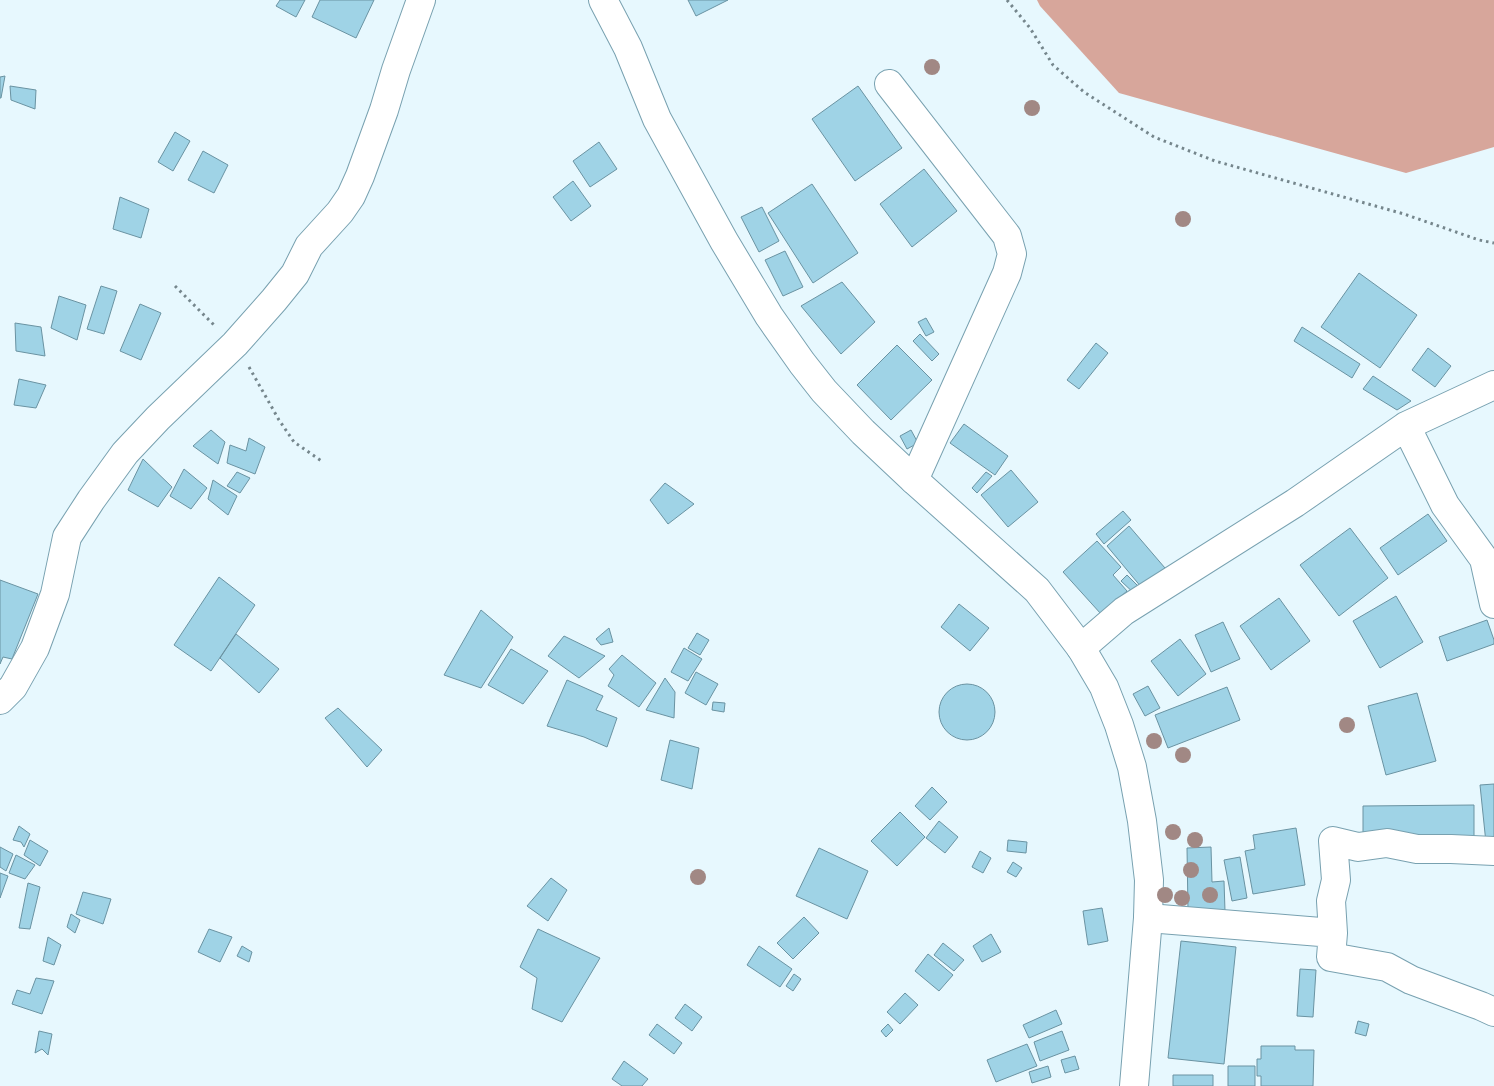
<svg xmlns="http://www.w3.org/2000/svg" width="1494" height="1086" font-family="Cabin,sans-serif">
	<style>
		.forest { fill: #d7a69b }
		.building { fill: #9fd3e6; stroke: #6a93a2 }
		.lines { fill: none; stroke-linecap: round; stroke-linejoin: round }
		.minor-casing { stroke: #78a1b0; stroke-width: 30 }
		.major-casing { stroke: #78a1b0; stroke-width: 30 }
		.path { stroke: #75868c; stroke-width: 3; stroke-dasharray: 2.5 4; stroke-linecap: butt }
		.minor { stroke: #fff; stroke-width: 28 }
		.major { stroke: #fff; stroke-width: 28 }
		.tree { fill: #a18884 }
	</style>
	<rect width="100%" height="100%" fill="#e7f8fe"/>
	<path class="forest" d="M 1037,0 L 1494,0 L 1494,147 L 1406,173 L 1119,93 L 1040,6 Z"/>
	<path class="building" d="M 280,0 L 305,0 L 296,17 L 276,6 Z
		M 320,0 L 374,0 L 356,38 L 312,17 Z
		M 688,0 L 728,0 L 696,16 Z
		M 5,76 L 1,98 L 0,98 L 0,77 Z
		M 10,86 L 36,90 L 35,109 L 11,100 Z
		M 858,86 L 902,148 L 855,181 L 812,119 Z
		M 175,132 L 190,141 L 173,171 L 158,162 Z
		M 599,142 L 617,169 L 590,187 L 573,161 Z
		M 203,151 L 228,165 L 214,193 L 188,180 Z
		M 924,169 L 957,211 L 912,247 L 880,204 Z
		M 573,181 L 591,206 L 571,221 L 553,197 Z
		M 812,184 L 858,253 L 813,283 L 768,213 Z
		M 120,197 L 149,209 L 141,238 L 113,229 Z
		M 762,207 L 779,241 L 759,252 L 741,217 Z
		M 785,251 L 803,287 L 783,296 L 765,260 Z
		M 1359,273 L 1417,315 L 1380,368 L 1321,327 Z
		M 842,282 L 875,322 L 841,354 L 801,306 Z
		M 101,286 L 117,291 L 104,334 L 87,329 Z
		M 59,296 L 86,305 L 77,340 L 51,328 Z
		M 140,304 L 161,313 L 141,360 L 120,351 Z
		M 926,318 L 934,332 L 926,336 L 918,322 Z
		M 15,323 L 41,327 L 45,356 L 16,351 Z
		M 1302,327 L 1360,364 L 1352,378 L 1294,341 Z
		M 920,334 L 939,354 L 932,361 L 913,341 Z
		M 1096,343 L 1108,353 L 1079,389 L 1067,380 Z
		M 897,345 L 932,380 L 891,420 L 857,385 Z
		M 1428,348 L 1451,366 L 1435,387 L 1412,370 Z
		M 1373,376 L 1411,401 L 1397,410 L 1363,389 Z
		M 19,379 L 46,385 L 36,408 L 14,405 Z
		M 964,424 L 1008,456 L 995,475 L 950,443 Z
		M 211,430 L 225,442 L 218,464 L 193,446 Z
		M 911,430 L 918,443 L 907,449 L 900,436 Z
		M 249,438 L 265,447 L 255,474 L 227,463 L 230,445 L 246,451 Z
		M 143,459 L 172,487 L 158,507 L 128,490 Z
		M 184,469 L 207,488 L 191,509 L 170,496 Z
		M 1011,470 L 1038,502 L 1008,527 L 981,495 Z
		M 237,472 L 250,478 L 240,493 L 227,486 Z
		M 986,472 L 992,476 L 977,493 L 972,488 Z
		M 213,480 L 237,496 L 228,515 L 208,499 Z
		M 665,483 L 694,504 L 668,524 L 650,500 Z
		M 1123,511 L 1131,520 L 1104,544 L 1096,534 Z
		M 1428,514 L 1447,541 L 1398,575 L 1380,548 Z
		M 1129,526 L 1165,568 L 1142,588 L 1107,546 Z
		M 1350,528 L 1388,578 L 1339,616 L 1300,565 Z
		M 1097,541 L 1121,567 L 1113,575 L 1127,591 L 1101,614 L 1063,572 Z
		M 1127,575 L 1142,590 L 1137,596 L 1121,581 Z
		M 219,577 L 255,605 L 211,671 L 174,645 Z
		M 0,580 L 38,594 L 12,659 L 3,657 L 0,664 Z
		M 1396,596 L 1423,642 L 1380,668 L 1353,621 Z
		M 1279,598 L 1310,641 L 1271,670 L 1240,626 Z
		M 959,604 L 989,628 L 970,651 L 941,627 Z
		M 481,610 L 513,637 L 481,688 L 444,675 Z
		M 1487,620 L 1494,640 L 1494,644 L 1447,661 L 1439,637 Z
		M 1223,622 L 1240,659 L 1211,672 L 1195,635 Z
		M 609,628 L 613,642 L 601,645 L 596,639 Z
		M 697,633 L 709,640 L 700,655 L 688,648 Z
		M 236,634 L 279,669 L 259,693 L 220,658 Z
		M 564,636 L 605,656 L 579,678 L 548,656 Z
		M 1180,639 L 1206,674 L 1178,696 L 1151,661 Z
		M 684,648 L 702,659 L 688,681 L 671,672 Z
		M 511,649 L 548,671 L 523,704 L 488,685 Z
		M 622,655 L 656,683 L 639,707 L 608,686 L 614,675 L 609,669 Z
		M 696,672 L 718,684 L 706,705 L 685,693 Z
		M 665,678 L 675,692 L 674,718 L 646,710 Z
		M 567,680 L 603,696 L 596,710 L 617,718 L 607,747 L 584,737 L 547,726 Z
		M939 712a28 28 0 1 1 56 0a28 28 0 1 1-56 0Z
		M 1148,686 L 1160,708 L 1145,716 L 1133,694 Z
		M 1227,687 L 1240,720 L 1168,748 L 1155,715 Z
		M 1417,693 L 1436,761 L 1386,775 L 1368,706 Z
		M 713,702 L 725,703 L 724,712 L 712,710 Z
		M 338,708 L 382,750 L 367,767 L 325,718 Z
		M 670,740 L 699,748 L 692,789 L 661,780 Z
		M 1494,784 L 1494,842 L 1486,843 L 1480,785 Z
		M 932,787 L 947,802 L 930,820 L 915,806 Z
		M 1474,805 L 1474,838 L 1398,839 L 1398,831 L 1363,832 L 1363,806 Z
		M 900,812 L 925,837 L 897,866 L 871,841 Z
		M 939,821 L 958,837 L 945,853 L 926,838 Z
		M 19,826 L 30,834 L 24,847 L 21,842 L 13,840 Z
		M 1296,828 L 1305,885 L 1253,894 L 1245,851 L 1255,849 L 1253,835 Z
		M 30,840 L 48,851 L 40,866 L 24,855 Z
		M 1008,840 L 1027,842 L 1026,853 L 1007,851 Z
		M 0,847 L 13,854 L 6,871 L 0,867 Z
		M 1211,847 L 1212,882 L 1224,881 L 1225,911 L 1188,911 L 1187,848 Z
		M 819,848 L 868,871 L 847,919 L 796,896 Z
		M 980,851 L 991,858 L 983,873 L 972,867 Z
		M 16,855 L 35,865 L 25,879 L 9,873 Z
		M 1240,857 L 1247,898 L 1232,901 L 1224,860 Z
		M 1013,862 L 1022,868 L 1016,877 L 1007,872 Z
		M 0,873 L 8,876 L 0,898 Z
		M 551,878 L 567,890 L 548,921 L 527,906 Z
		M 28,883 L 40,887 L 30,929 L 19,928 Z
		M 83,892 L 111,899 L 103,924 L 76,914 Z
		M 1102,908 L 1108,941 L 1088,945 L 1083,911 Z
		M 71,914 L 80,920 L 75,933 L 67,927 Z
		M 804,917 L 819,933 L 793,959 L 777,943 Z
		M 209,929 L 232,937 L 220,962 L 198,952 Z
		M 538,929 L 600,958 L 562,1022 L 532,1009 L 537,978 L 520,967 Z
		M 991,934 L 1001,952 L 982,962 L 973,946 Z
		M 48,937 L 61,945 L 54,965 L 43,961 Z
		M 1181,941 L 1236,947 L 1224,1064 L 1168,1058 Z
		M 943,943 L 964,960 L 954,971 L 934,955 Z
		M 242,946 L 252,952 L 249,962 L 237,956 Z
		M 759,946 L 792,969 L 780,987 L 747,965 Z
		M 928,954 L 953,975 L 939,991 L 915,971 Z
		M 1300,969 L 1316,970 L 1313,1017 L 1297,1016 Z
		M 794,974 L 801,979 L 793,991 L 786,986 Z
		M 36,978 L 54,981 L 42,1014 L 12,1004 L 17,990 L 30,994 Z
		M 905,993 L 918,1005 L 900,1024 L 887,1012 Z
		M 685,1004 L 702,1017 L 692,1031 L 675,1018 Z
		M 1056,1010 L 1062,1024 L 1029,1038 L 1023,1025 Z
		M 1358,1021 L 1369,1024 L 1366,1036 L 1355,1033 Z
		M 657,1024 L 682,1043 L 674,1054 L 649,1035 Z
		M 888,1024 L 893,1030 L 886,1037 L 881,1031 Z
		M 39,1031 L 52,1034 L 48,1055 L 42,1049 L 35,1053 Z
		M 1062,1031 L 1069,1050 L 1040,1061 L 1034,1042 Z
		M 1027,1044 L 1037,1066 L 996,1082 L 987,1060 Z
		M 1261,1046 L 1295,1046 L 1295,1050 L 1314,1050 L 1313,1086 L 1261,1086 L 1261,1076 L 1257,1076 L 1257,1059 L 1261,1059 Z
		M 1075,1056 L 1079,1069 L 1065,1073 L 1061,1060 Z
		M 624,1061 L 648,1079 L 642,1086 L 622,1086 L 612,1079 Z
		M 1048,1066 L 1051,1077 L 1032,1083 L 1029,1072 Z
		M 1228,1066 L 1255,1066 L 1255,1086 L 1228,1086 Z
		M 1173,1075 L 1213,1075 L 1213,1086 L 1173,1086 Z"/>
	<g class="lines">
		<g class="minor-casing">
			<path id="minor" d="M 889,84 L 1007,236 L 1012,254 L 1007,273 L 914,480
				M 1406,426 L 1445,505 L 1484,559 L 1494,604
				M 1081,648 L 1124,611 L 1295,503 L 1406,426 L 1494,385
				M 0,700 L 13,687 L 35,648 L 55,594 L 67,537 L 91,500 L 125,453 L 158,418 L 235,344 L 274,300 L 295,274 L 309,246 L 340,212 L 351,196 L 360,176 L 384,110 L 396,70 L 421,0
				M 1494,851 L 1451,849 L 1417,849 L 1387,843 L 1358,847 L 1333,841 L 1336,880 L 1331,901 L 1333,933 L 1331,957 L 1387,967 L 1411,980 L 1481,1006 L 1494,1012
				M 1148,918 L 1333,933"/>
		</g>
		<g class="major-casing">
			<path id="major" d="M 603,0 L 628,48 L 657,119 L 724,241 L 769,316 L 802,363 L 824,391 L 863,432 L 914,480 L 1037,590 L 1081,648 L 1104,687 L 1119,725 L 1132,767 L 1142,821 L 1149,880 L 1148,918 L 1134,1086"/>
		</g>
		<path class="path" d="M 1007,0 L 1030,28 L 1053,65 L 1084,92 L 1154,137 L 1215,161 L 1404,214 L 1479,240 L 1494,243
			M 175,286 L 215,326
			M 249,367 L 279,420 L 294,442 L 323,462"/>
		<use href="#minor" class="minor"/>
		<use href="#major" class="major"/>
	</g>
	<g class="tree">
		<circle cx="932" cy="67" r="8"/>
		<circle cx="1032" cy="108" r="8"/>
		<circle cx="1183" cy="219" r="8"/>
		<circle cx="1347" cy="725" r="8"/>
		<circle cx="1154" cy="741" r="8"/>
		<circle cx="1183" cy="755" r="8"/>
		<circle cx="1173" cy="832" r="8"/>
		<circle cx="1195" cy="840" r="8"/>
		<circle cx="1191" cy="870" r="8"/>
		<circle cx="698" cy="877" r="8"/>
		<circle cx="1165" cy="895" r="8"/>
		<circle cx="1210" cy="895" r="8"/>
		<circle cx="1182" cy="898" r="8"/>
	</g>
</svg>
